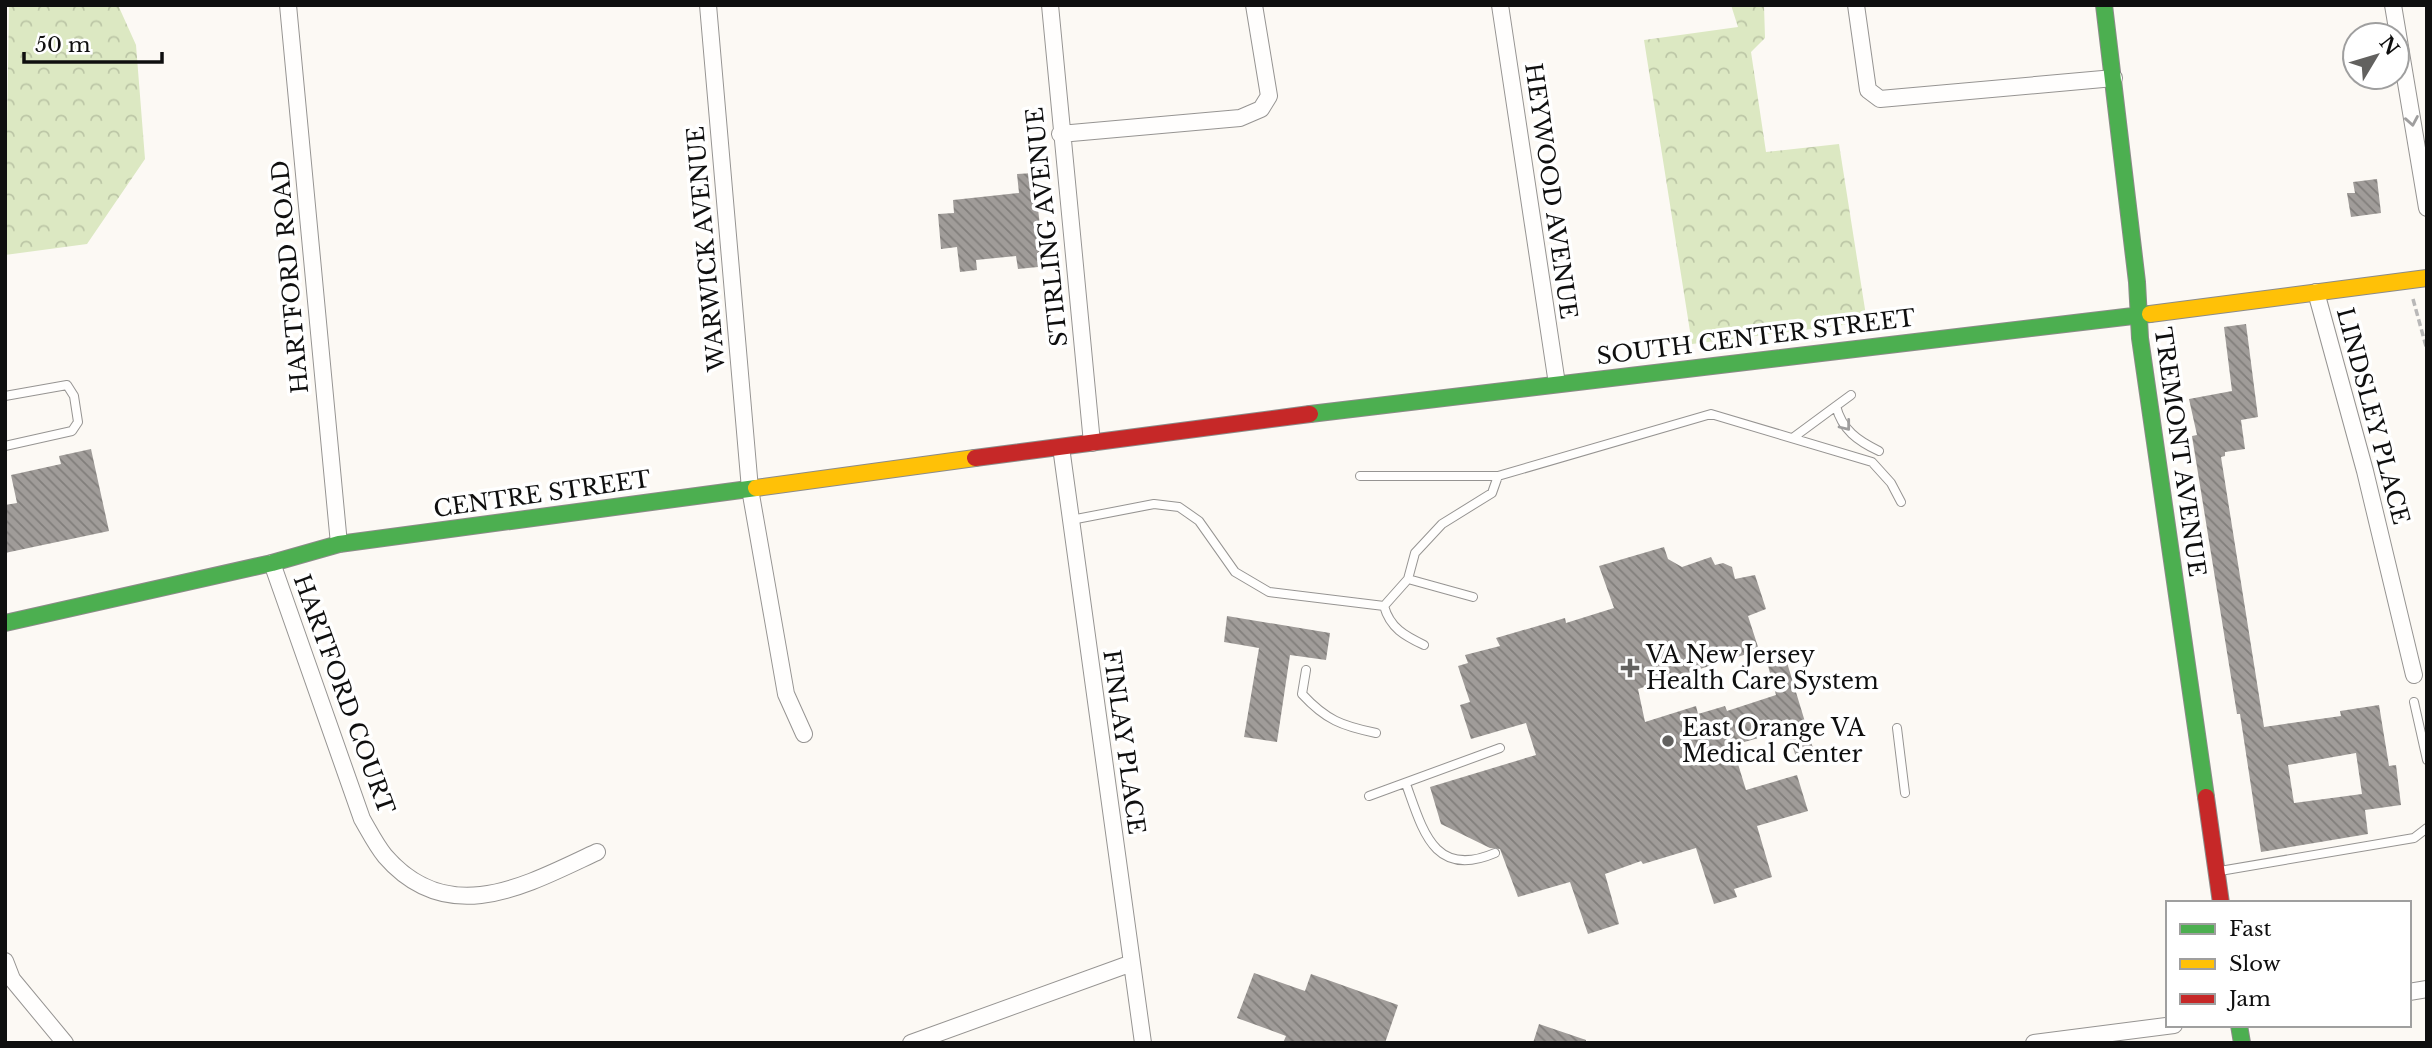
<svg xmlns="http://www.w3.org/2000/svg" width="2432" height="1048" font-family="'Libre Baskerville',serif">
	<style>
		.forest { fill: url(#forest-crowns) }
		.building { fill: url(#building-back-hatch); fill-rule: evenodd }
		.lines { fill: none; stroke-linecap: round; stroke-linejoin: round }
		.lane-casing { stroke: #969492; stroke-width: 10 }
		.street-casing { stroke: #969492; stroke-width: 18 }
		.fast-casing { stroke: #8c8b89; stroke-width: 18 }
		.slow-casing { stroke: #8c8b89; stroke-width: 18 }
		.jam-casing { stroke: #8c8b89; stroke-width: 18 }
		.path { stroke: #b9b8b8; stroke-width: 3.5; stroke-dasharray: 7 3.5; stroke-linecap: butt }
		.lane { stroke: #fffefd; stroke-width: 8 }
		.street { stroke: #fffefd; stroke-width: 16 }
		.fast { stroke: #4caf50; stroke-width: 16 }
		.slow { stroke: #ffc107; stroke-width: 16 }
		.jam { stroke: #c62828; stroke-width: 16 }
		.oneway { stroke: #9f9e9e }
		.poi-dot { fill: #62615f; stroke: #fff; stroke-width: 2.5 }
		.labels { text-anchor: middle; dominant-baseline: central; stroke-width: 7; stroke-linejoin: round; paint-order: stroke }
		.street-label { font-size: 23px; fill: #0f0f0f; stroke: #fff }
		.poi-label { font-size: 23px; fill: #0f0f0f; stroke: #fff; text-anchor: start }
	</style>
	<defs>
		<pattern id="forest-crowns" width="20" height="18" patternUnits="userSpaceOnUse" patternTransform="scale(1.75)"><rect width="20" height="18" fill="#dce8c2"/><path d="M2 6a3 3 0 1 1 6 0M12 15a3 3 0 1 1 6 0" fill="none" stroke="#bcc6a6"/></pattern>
		<pattern id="building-back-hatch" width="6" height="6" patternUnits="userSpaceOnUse" patternTransform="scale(1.75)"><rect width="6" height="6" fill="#a09c99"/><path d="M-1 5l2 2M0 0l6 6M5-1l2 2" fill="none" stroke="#817e7b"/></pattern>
	</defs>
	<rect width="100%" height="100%" fill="#fcf9f4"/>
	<path class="forest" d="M 9,5 L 118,5 L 136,45 L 145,159 L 87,244 L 5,255 Z
		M 1731,5 L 1764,5 L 1765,38 L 1751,52 L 1766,152 L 1839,144 L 1867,322 L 1692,344 L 1644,40 L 1738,27 Z"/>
	<path class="building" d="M 1034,173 L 1043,253 L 1037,253 L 1038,267 L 1018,269 L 1016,256 L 976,260 L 977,270 L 960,272 L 957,247 L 941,249 L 938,214 L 954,213 L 953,200 L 1019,193 L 1017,174 Z
		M 2377,179 L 2381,213 L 2351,217 L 2347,193 L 2355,193 L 2353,182 Z
		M 2246,324 L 2258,417 L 2241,420 L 2245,449 L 2225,452 L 2225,456 L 2221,457 L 2264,727 L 2341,716 L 2340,711 L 2379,705 L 2389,766 L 2396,765 L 2401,805 L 2365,810 L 2368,834 L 2261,852 L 2240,714 L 2237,714 L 2192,436 L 2197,435 L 2189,399 L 2232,391 L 2224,327 ZM 2356,753 L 2362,794 L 2294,803 L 2288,765 Z
		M 91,449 L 109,531 L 5,553 L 5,505 L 17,503 L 11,475 L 61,464 L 59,456 Z
		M 1664,547 L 1668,559 L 1682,567 L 1711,557 L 1715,565 L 1723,563 L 1732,567 L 1735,579 L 1755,575 L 1766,609 L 1748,616 L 1759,650 L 1638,689 L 1645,722 L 1696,706 L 1698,714 L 1725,706 L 1727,711 L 1776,695 L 1767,662 L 1785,656 L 1816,758 L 1798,763 L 1787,730 L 1737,744 L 1739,750 L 1734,751 L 1746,790 L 1797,775 L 1808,811 L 1757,826 L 1772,877 L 1734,889 L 1737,897 L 1714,904 L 1696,848 L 1643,864 L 1641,861 L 1605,874 L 1619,924 L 1588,934 L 1570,882 L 1518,897 L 1500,849 L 1490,848 L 1441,824 L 1430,787 L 1536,755 L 1526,723 L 1471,739 L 1460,705 L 1470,702 L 1458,666 L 1468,663 L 1465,655 L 1500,646 L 1496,638 L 1565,618 L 1566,623 L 1614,608 L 1599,566 Z
		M 1227,616 L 1330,633 L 1326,660 L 1290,655 L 1277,742 L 1244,737 L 1259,648 L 1224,642 Z
		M 1254,973 L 1305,991 L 1311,974 L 1398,1005 L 1385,1043 L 1283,1043 L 1286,1036 L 1237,1018 Z
		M 1539,1024 L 1586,1040 L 1586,1043 L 1533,1043 Z"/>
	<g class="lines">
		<g class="lane-casing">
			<path id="lane" d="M 1851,395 L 1836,406 C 1842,430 1858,441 1879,451
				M 5,396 L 67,385 L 74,396 L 78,422 L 72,431 L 5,446
				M 1794,437 L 1836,406
				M 1360,476 L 1498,476 L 1492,493 L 1442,524 L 1415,553 L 1408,579 L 1384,606
				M 1498,476 L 1711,414 L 1872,462 L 1891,483 L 1901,502
				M 1071,520 L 1154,504 L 1179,507 L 1199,521 L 1235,572 L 1269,592 L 1384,606 C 1390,628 1405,636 1424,645
				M 1408,579 L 1473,597
				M 1306,670 L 1302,694 C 1326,720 1342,726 1376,733
				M 2414,702 L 2427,760
				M 1897,728 L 1905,793
				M 1406,784 C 1423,831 1434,879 1495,853
				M 1369,796 L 1500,748
				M 2220,871 L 2414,838 L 2427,828"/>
		</g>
		<g class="street-casing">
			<path id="street" d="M 288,5 L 339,544
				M 708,5 L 750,489 L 786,694 L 804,734
				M 1050,5 L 1092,443
				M 1500,5 L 1557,384
				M 1856,5 L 1868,90 L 1880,99 L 2114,78
				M 2393,5 L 2427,208
				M 1060,134 L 1240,118 L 1261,109 L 1269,96 L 1254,5
				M 2316,292 L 2365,471 L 2414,675
				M 1061,447 L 1143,1043
				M 272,563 L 362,819 C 369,831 376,845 385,856 C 449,930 528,884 597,852
				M 5,961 L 12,979 L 65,1043
				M 2409,992 L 2427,989
				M 911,1043 L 1132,963
				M 2034,1043 L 2174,1025"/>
		</g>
		<g class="fast-casing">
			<path id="fast" d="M 2104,5 L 2137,282 L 2140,338 L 2206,797
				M 1310,414 L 2150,314
				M 5,623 L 272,563 L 339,544 L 756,488
				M 2239,1025 L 2242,1043"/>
		</g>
		<g class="slow-casing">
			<path id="slow" d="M 2150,314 L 2427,278
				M 756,488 L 975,458"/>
		</g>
		<g class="jam-casing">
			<path id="jam" d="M 975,458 L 1310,414
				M 2206,797 L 2221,903"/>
		</g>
		<path class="path" d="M 2413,299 L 2427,350"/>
		<use href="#lane" class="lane"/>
		<use href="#street" class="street"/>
		<use href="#fast" class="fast"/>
		<use href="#slow" class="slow"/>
		<use href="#jam" class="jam"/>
	</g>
	<defs><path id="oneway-chevron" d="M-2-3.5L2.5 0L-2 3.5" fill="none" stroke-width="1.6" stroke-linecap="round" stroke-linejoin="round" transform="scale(1.75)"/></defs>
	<g class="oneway">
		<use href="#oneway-chevron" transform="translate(2412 121) rotate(80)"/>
		<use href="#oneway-chevron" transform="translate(1846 426) rotate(52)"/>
	</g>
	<g class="poi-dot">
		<path d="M1626.5 657.5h7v7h7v7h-7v7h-7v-7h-7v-7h7z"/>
		<circle cx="1668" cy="741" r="7"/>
	</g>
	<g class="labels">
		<g class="street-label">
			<text transform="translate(1551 191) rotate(82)">HEYWOOD AVENUE</text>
			<text transform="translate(1047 227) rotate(-96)">STIRLING AVENUE</text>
			<text transform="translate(706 249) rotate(-95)">WARWICK AVENUE</text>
			<text transform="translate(290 277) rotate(-95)">HARTFORD ROAD</text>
			<text transform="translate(1756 337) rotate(-7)">SOUTH CENTER STREET</text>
			<text transform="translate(2373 416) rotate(75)">LINDSLEY PLACE</text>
			<text transform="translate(2180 452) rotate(82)">TREMONT AVENUE</text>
			<text transform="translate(542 494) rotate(-8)">CENTRE STREET</text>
			<text transform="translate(344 694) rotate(70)">HARTFORD COURT</text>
			<text transform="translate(1124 742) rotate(82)">FINLAY PLACE</text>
		</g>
		<g class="poi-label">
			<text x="1646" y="655">VA New Jersey<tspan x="1646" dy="26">Health Care System</tspan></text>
			<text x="1682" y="728">East Orange VA<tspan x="1682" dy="26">Medical Center</tspan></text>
		</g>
	</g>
	<rect width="2432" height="1048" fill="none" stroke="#0f0f0f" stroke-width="14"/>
	<rect x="2166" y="901" width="245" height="126" fill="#ffffff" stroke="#9f9f9f" stroke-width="2"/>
	<rect x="2180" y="924" width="35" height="10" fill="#4caf50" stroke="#9f9f9f" stroke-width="2"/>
	<text x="2229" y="936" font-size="21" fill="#0f0f0f">Fast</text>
	<rect x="2180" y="959" width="35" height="10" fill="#ffc107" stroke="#9f9f9f" stroke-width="2"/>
	<text x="2229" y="971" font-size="21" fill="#0f0f0f">Slow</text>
	<rect x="2180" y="994" width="35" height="10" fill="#c62828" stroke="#9f9f9f" stroke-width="2"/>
	<text x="2229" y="1006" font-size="21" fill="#0f0f0f">Jam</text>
	<g transform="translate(2376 56) rotate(52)"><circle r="33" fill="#ffffff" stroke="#9f9f9f" stroke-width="2"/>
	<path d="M0-5L12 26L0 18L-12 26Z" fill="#62615f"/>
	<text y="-10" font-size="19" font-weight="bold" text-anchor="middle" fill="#0f0f0f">N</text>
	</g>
	<path d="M24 52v10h138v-10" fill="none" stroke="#0f0f0f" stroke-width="3.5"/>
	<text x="35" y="52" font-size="21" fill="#0f0f0f" stroke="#ffffff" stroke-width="5" paint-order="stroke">50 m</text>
</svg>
